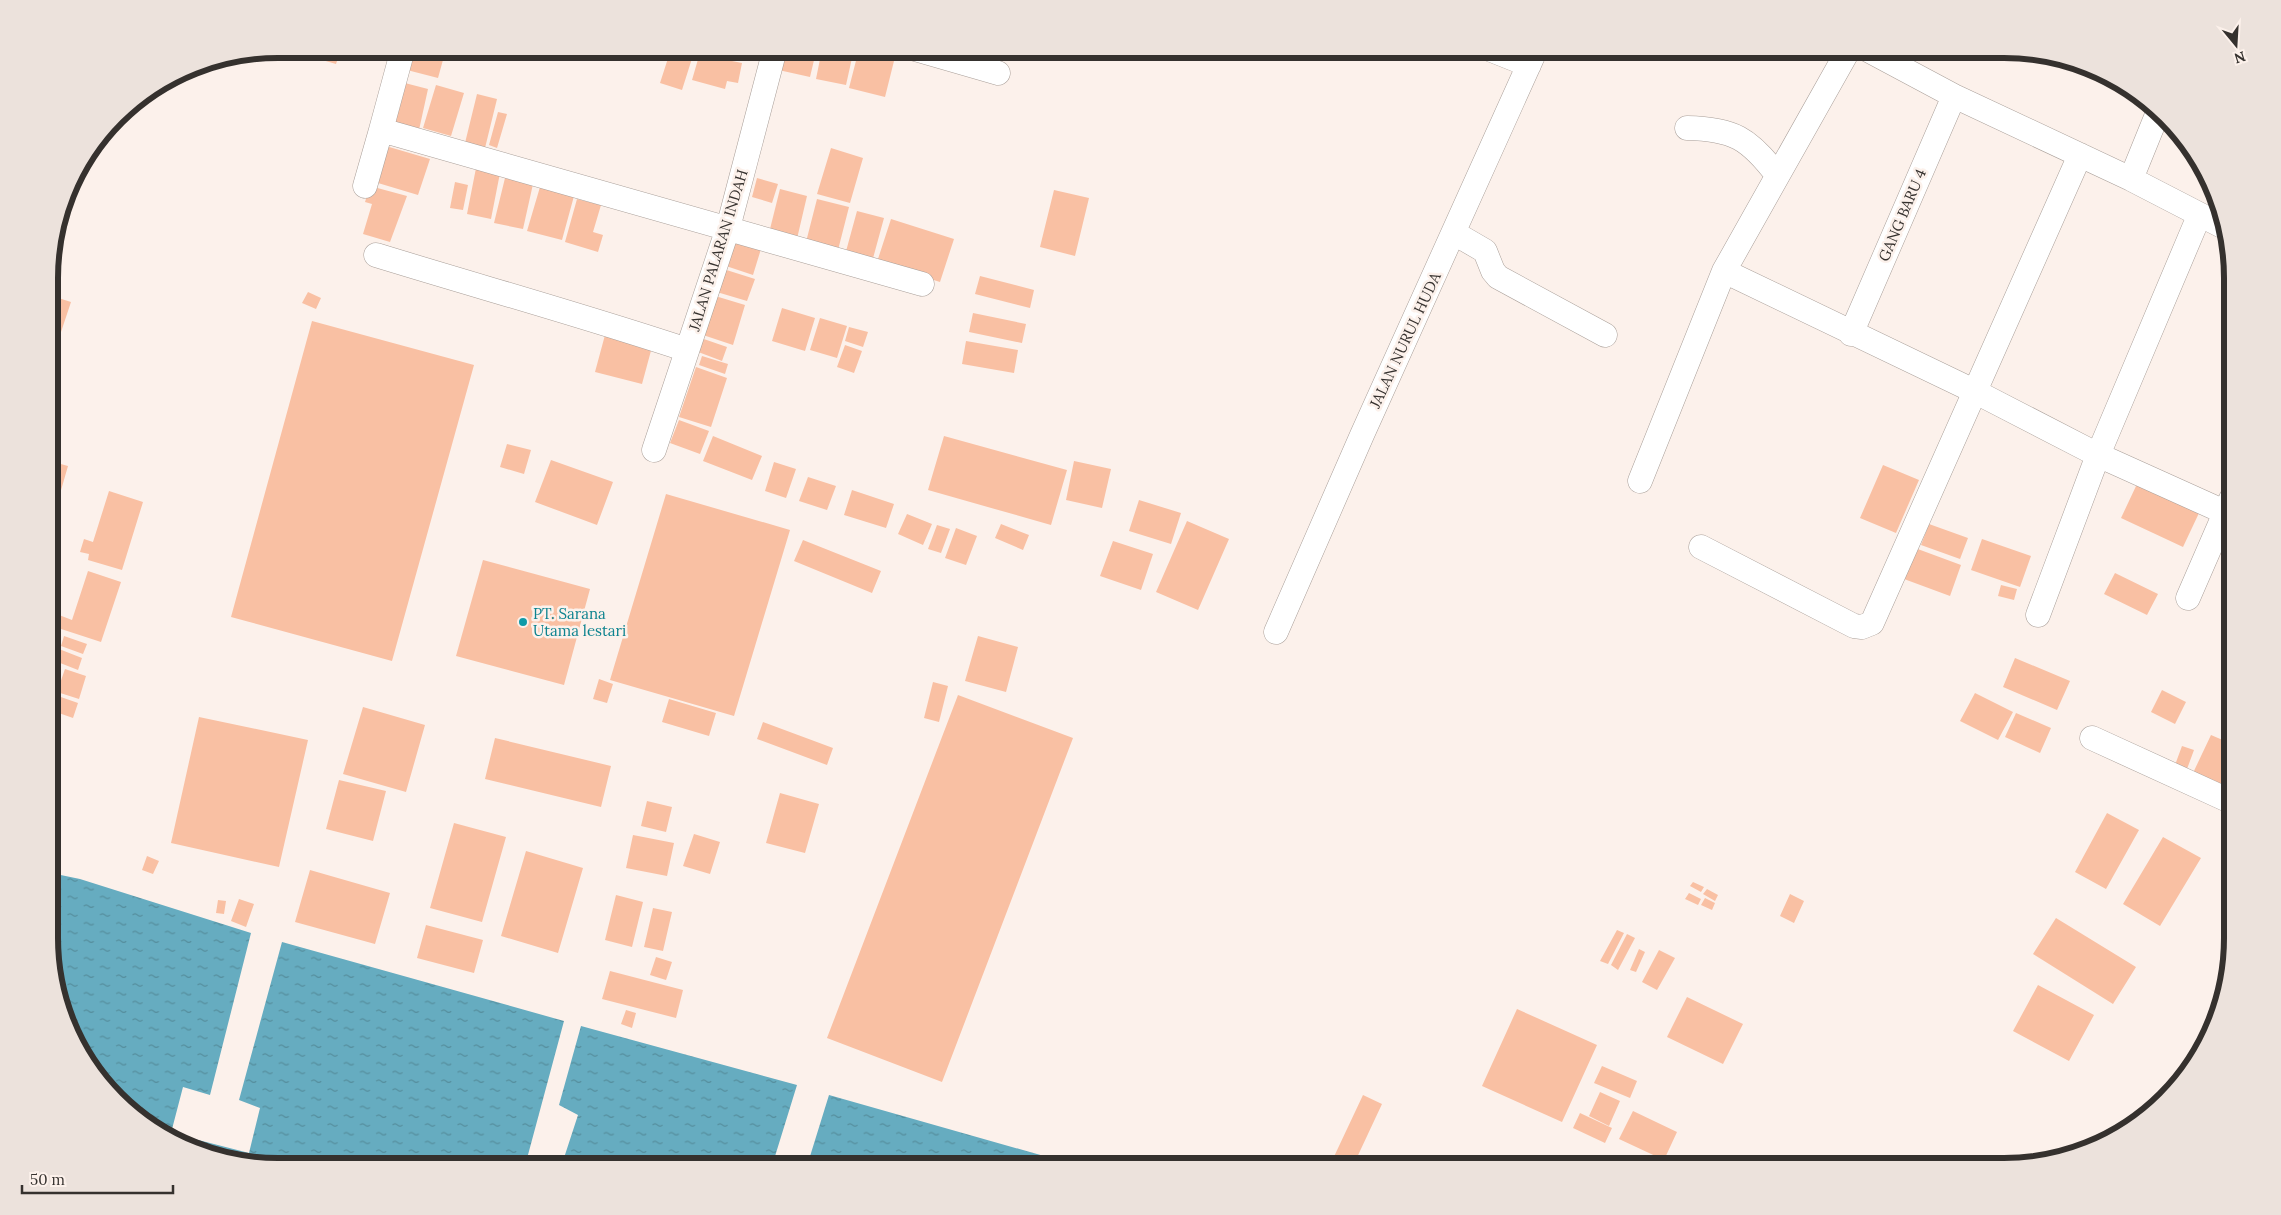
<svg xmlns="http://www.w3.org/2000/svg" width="2281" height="1215" font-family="Lora,serif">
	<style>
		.water { fill: url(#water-ripples) }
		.building { fill: #f9c0a3 }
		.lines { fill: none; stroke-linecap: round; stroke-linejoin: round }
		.minor-casing { stroke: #a99f99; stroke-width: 25 }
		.minor { stroke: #fff; stroke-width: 24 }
		.culture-dot { fill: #0f9aa8; stroke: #fcf1eb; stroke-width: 2 }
		.labels { text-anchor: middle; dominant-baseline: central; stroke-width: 5; stroke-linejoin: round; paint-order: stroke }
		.street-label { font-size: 15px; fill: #35312e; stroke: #fcf1eb }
		.culture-label { font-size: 15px; fill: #0d838f; stroke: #fcf1eb; text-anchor: start }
		.rim { fill: none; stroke: #35312e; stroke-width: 6 }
	</style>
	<defs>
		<pattern id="water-ripples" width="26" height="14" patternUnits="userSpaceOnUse" patternTransform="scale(1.25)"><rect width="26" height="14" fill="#66acc0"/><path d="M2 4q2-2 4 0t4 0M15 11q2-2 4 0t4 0" fill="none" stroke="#558d9c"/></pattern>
	</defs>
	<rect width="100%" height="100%" fill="#fcf1eb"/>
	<path class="water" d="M 51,873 L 80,879 L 251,933 L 210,1095 L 183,1087 L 171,1133 L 249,1153 L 260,1108 L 239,1100 L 282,942 L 564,1021 L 525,1166 L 278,1166 L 176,1143 L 127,1110 L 87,1065 L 51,968 Z
		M 581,1026 L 797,1085 L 772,1166 L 539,1166 L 541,1160 L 562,1164 L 578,1115 L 559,1105 Z
		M 829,1095 L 1065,1162 L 1075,1166 L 807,1166 Z"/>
	<path class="building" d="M 307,49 L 341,49 L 336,64 L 305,55 Z
		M 413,49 L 446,49 L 438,78 L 407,70 Z
		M 671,49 L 695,49 L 682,90 L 660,83 Z
		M 701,49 L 721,49 L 735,52 L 732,61 L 742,63 L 738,83 L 727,81 L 725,89 L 692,80 Z
		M 786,49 L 815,56 L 810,77 L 774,69 Z
		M 822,49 L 854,49 L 846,85 L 816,79 Z
		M 859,49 L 881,49 L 896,53 L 885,97 L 849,88 Z
		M 401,82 L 428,89 L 419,130 L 391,123 Z
		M 436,85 L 464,93 L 451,136 L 423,128 Z
		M 477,94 L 497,99 L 485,148 L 465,143 Z
		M 498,112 L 507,114 L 497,148 L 489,145 Z
		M 379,144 L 430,159 L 418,195 L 368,180 Z
		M 831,148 L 863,158 L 850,203 L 817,194 Z
		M 476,168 L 500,173 L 491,219 L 467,214 Z
		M 505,178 L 533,184 L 523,229 L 494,223 Z
		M 757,178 L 778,184 L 772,203 L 752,197 Z
		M 455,182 L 468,185 L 463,210 L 450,208 Z
		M 370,186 L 407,196 L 390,242 L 363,234 L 372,204 L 365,202 Z
		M 540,187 L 574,196 L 562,240 L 527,231 Z
		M 780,189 L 807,196 L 796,243 L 768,237 Z
		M 1054,190 L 1089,198 L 1075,256 L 1040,247 Z
		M 577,199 L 601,205 L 593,232 L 603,235 L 598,252 L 565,242 Z
		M 817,199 L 849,207 L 838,250 L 806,242 Z
		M 857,211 L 884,218 L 872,262 L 845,255 Z
		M 891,219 L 954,239 L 940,282 L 877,262 Z
		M 729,238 L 761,249 L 753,275 L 720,264 Z
		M 717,267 L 755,279 L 747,301 L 710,290 Z
		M 980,276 L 1034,290 L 1030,308 L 975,294 Z
		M 308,292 L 321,298 L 316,309 L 302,303 Z
		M 49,295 L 71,302 L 61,332 L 49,328 Z
		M 712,295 L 745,305 L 733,345 L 700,334 Z
		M 782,308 L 815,318 L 805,351 L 772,341 Z
		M 973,313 L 1026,324 L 1022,343 L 969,332 Z
		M 820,318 L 847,326 L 837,358 L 810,350 Z
		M 312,321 L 474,365 L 392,661 L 231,617 Z
		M 849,327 L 868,332 L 863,347 L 845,341 Z
		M 605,335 L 652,347 L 642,384 L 595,372 Z
		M 698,337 L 727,347 L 722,361 L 693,350 Z
		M 966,341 L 1018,350 L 1014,373 L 962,364 Z
		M 845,345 L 862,351 L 854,373 L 837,367 Z
		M 702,356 L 728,364 L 725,374 L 699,365 Z
		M 696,367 L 727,378 L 711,427 L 679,417 Z
		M 679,420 L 709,431 L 700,454 L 670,443 Z
		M 713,436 L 762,456 L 752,480 L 703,461 Z
		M 944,436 L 1067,470 L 1051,525 L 928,490 Z
		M 507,444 L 531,450 L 524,474 L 500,467 Z
		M 551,460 L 613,482 L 597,525 L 535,502 Z
		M 50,461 L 68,466 L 55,511 L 50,509 Z
		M 1074,461 L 1111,469 L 1102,508 L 1066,500 Z
		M 774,462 L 796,469 L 786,498 L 765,491 Z
		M 1883,465 L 1919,480 L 1896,533 L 1860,518 Z
		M 808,477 L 836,486 L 827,510 L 799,501 Z
		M 2137,484 L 2199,513 L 2183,547 L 2121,518 Z
		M 852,490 L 894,504 L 886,528 L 844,515 Z
		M 109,491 L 143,502 L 122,570 L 88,560 L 89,554 L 80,552 L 84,539 L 93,542 Z
		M 666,494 L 790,530 L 734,716 L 610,680 Z
		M 1139,500 L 1181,513 L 1171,544 L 1129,531 Z
		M 907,514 L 932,524 L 923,545 L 898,534 Z
		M 1187,521 L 1229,539 L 1198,610 L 1156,592 Z
		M 1001,524 L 1029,535 L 1023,550 L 995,538 Z
		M 1929,524 L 1968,538 L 1960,559 L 1921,545 Z
		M 937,525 L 950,529 L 941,553 L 928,549 Z
		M 956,528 L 977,536 L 966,565 L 945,558 Z
		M 1982,539 L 2031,556 L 2020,587 L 1971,570 Z
		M 803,540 L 881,571 L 872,593 L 794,561 Z
		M 1113,541 L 1153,554 L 1141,590 L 1100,576 Z
		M 1915,548 L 1961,565 L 1950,596 L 1904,579 Z
		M 483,560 L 590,589 L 564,685 L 456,656 Z
		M 88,571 L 121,582 L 101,642 L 55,627 L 59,615 L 72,620 Z
		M 2115,573 L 2158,594 L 2147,615 L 2104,594 Z
		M 2001,585 L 2017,589 L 2014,600 L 1998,596 Z
		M 64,636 L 87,644 L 83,654 L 61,646 Z
		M 978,636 L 1018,647 L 1006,692 L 965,681 Z
		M 59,649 L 82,658 L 78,670 L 55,661 Z
		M 2015,658 L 2070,681 L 2057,710 L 2003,687 Z
		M 65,669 L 86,676 L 79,699 L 57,692 Z
		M 50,678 L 58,681 L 51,704 L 50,704 Z
		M 599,679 L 613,684 L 607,703 L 593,699 Z
		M 933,682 L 948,686 L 939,722 L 924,718 Z
		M 2162,690 L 2186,702 L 2175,724 L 2151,712 Z
		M 1975,693 L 2013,712 L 1998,740 L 1960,721 Z
		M 958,695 L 1073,738 L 942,1082 L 827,1038 Z
		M 58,696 L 78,703 L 73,718 L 53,711 Z
		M 669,699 L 716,713 L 709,736 L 662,722 Z
		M 363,707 L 425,725 L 406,792 L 343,774 Z
		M 2016,713 L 2051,728 L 2040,753 L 2005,737 Z
		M 199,717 L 308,740 L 279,867 L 171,843 Z
		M 763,722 L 833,748 L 827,765 L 757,739 Z
		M 2211,735 L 2232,744 L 2232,791 L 2193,773 Z
		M 495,738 L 611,766 L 601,807 L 485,779 Z
		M 2182,746 L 2194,750 L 2187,769 L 2175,765 Z
		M 339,780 L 386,791 L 373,841 L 326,829 Z
		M 780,793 L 819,804 L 805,853 L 766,843 Z
		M 647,801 L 672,807 L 666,832 L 641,826 Z
		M 2107,813 L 2139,830 L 2106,889 L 2075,872 Z
		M 454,823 L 506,837 L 482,922 L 430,908 Z
		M 694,834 L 720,842 L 710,874 L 683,866 Z
		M 633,835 L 674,843 L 667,876 L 626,868 Z
		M 2163,837 L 2201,858 L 2160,926 L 2123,904 Z
		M 526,851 L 583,868 L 558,953 L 501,936 Z
		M 147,856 L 159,861 L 153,874 L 142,870 Z
		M 310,870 L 390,893 L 375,944 L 295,922 Z
		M 1693,882 L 1704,887 L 1701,892 L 1690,886 Z
		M 1707,889 L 1718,895 L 1715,901 L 1703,894 Z
		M 1689,893 L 1701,899 L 1698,905 L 1685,899 Z
		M 1790,894 L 1804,901 L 1794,923 L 1780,916 Z
		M 616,895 L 643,902 L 632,947 L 605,940 Z
		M 1705,898 L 1715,903 L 1712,910 L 1701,905 Z
		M 239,899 L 254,904 L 246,927 L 231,921 Z
		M 218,900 L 226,901 L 224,914 L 216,913 Z
		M 653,908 L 672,912 L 663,951 L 644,947 Z
		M 2056,918 L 2136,967 L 2113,1004 L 2033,954 Z
		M 426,925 L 483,940 L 474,973 L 417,958 Z
		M 1617,930 L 1624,933 L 1608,964 L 1600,961 Z
		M 1627,934 L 1635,938 L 1618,970 L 1611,965 Z
		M 1639,949 L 1645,952 L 1636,972 L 1630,970 Z
		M 1659,950 L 1675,958 L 1657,990 L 1642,982 Z
		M 656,957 L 672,962 L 666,980 L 650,975 Z
		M 610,971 L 683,990 L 676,1018 L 602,999 Z
		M 2038,985 L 2094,1015 L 2069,1061 L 2013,1031 Z
		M 1687,997 L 1743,1024 L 1723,1064 L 1667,1037 Z
		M 1517,1009 L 1597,1045 L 1562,1122 L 1482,1086 Z
		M 626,1010 L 636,1013 L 632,1028 L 621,1024 Z
		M 1602,1066 L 1637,1081 L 1630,1098 L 1594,1083 Z
		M 1600,1092 L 1620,1101 L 1609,1126 L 1589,1116 Z
		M 1363,1095 L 1382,1104 L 1353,1166 L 1338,1166 L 1331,1163 Z
		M 1633,1111 L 1677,1132 L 1664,1160 L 1619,1139 Z
		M 1580,1113 L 1612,1128 L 1605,1143 L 1573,1128 Z"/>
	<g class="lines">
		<g class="minor-casing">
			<path id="minor" d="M 403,49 L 381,130 L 922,284
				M 915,49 L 998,73
				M 1489,49 L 1529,65
				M 1866,49 L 1954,96 L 2131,179 L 2222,226
				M 1687,128 C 1733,129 1749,138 1777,175
				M 2131,179 L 2159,110
				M 365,186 L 381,130
				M 1454,233 L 1485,251 L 1493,271 L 1498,277 L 1605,335
				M 376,255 C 480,287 585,316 687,350
				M 1724,271 L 1974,391 L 2098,455 L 2231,515
				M 1851,334 L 1954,96
				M 654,450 L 728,228 L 775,49
				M 1640,481 L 1724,271 L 1849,49
				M 1701,547 L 1854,626 L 1862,627 L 1872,623 L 2080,155
				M 2188,598 L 2231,499
				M 2038,615 L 2098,455 L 2199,216
				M 1276,632 L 1362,435 L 1536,49
				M 2092,738 L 2232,802"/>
		</g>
		<use href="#minor" class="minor"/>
	</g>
	<circle class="culture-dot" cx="523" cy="622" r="5"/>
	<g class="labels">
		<g class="street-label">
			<text transform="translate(1902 215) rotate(-67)">GANG BARU 4</text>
			<text transform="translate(718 250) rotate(-73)">JALAN PALARAN INDAH</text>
			<text transform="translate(1405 340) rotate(-65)">JALAN NURUL HUDA</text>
		</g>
		<g class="culture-label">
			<text x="533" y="613">PT. Sarana<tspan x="533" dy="17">Utama lestari</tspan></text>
		</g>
	</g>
	<path d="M0 0H2281V1215H0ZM278 58H2004A220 220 0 0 1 2224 278V938A220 220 0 0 1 2004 1158H278A220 220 0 0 1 58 938V278A220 220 0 0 1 278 58Z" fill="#ece2dc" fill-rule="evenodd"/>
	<path class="rim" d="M278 58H2004A220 220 0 0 1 2224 278V938A220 220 0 0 1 2004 1158H278A220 220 0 0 1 58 938V278A220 220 0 0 1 278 58Z"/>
	<g transform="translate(2236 45) rotate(162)" stroke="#fcf1eb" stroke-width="4" paint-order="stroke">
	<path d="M0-4L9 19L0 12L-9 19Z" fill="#35312e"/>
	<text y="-8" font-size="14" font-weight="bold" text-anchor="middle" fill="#35312e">N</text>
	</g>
	<path d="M22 1185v8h151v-8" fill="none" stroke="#35312e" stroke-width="2.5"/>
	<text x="30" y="1185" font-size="15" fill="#35312e" stroke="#fcf1eb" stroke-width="4" paint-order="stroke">50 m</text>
</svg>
